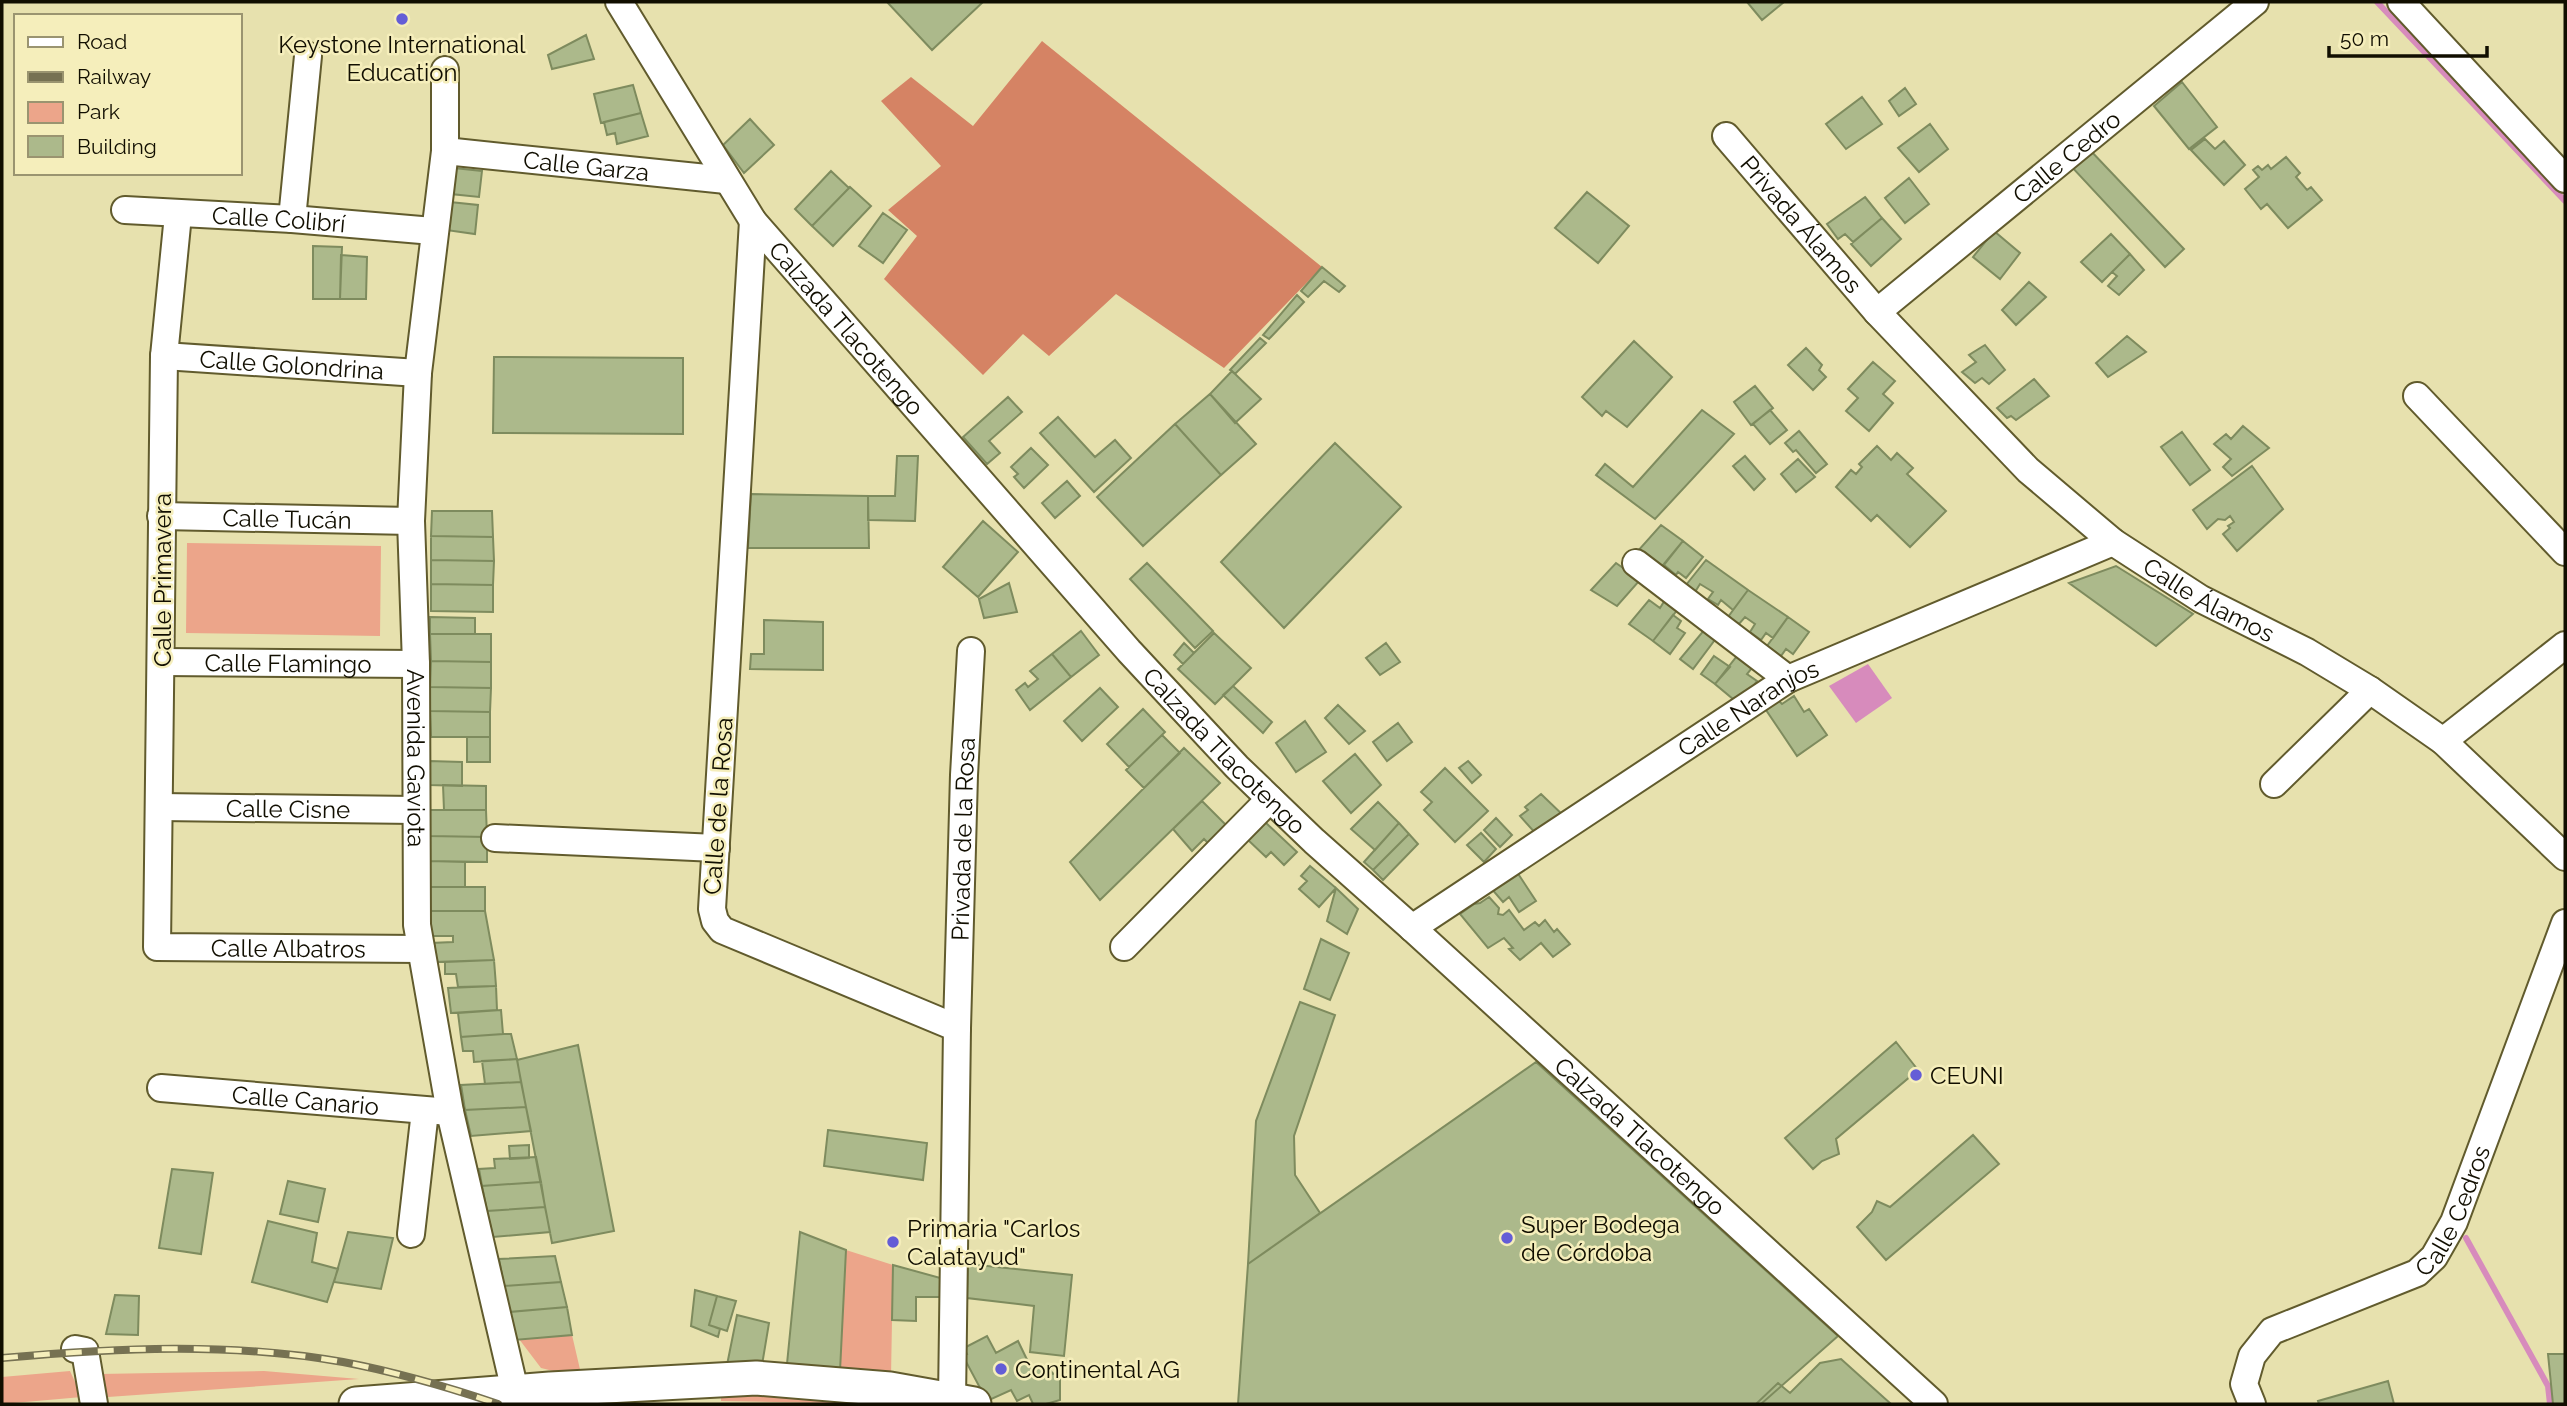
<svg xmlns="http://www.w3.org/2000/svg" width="2567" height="1406" font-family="Raleway,sans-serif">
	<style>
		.green { fill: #eca58a }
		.forest { fill: #d58364 }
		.water { fill: #d78bbc }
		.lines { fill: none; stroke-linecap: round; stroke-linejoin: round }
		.stream { stroke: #d78bbc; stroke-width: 6 }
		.building { fill: #acb98b; stroke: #7e8b5e; stroke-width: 2 }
		.minor-casing { stroke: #615b2d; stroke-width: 30 }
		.major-casing { stroke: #615b2d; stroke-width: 37 }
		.minor { stroke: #fff; stroke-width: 26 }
		.major { stroke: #fff; stroke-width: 33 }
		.rail-casing { stroke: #767152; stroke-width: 8 }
		.rail { stroke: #f5eebb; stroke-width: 5; stroke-dasharray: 16; stroke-linecap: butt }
		.poi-dot { fill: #645dd6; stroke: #f5eebb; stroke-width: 2.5 }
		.labels { text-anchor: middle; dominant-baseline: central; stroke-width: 5; stroke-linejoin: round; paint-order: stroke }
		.poi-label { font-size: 24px; fill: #110e00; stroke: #f5eebb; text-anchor: start }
		.street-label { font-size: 24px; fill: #110e00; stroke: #f5eebb }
	</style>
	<rect width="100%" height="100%" fill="#e7e1ae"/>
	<path class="green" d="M 187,543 L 381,546 L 380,636 L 186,633 Z
		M 846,1250 L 893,1265 L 891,1377 L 840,1371 Z
		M 572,1335 L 582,1378 L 541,1368 L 519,1339 Z
		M 70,1371 L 82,1397 L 2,1404 L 2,1377 Z
		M 264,1371 L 359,1379 L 108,1397 L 99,1374 Z
		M 721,1393 L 823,1397 L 881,1404 L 721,1401 Z"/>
	<path class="forest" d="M 1042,41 L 1322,267 L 1224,368 L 1116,294 L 1049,356 L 1023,334 L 983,375 L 884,279 L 917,236 L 888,210 L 941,166 L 881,101 L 911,77 L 973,126 Z"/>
	<path class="water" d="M 1868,664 L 1892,698 L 1856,723 L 1829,686 Z"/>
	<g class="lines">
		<path class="stream" d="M 2377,2 L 2565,201
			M 2466,1238 L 2548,1386 L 2550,1404"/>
	</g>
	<path class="building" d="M 887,2 L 983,2 L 932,50 Z
		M 1747,2 L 1784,2 L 1762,20 Z
		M 586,35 L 594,59 L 552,69 L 548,55 Z
		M 2182,82 L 2217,127 L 2189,149 L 2154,106 Z
		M 633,85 L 641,113 L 601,123 L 594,94 Z
		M 1905,88 L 1916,104 L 1899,116 L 1889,101 Z
		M 1862,97 L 1882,124 L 1846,149 L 1826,124 Z
		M 641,113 L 648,136 L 617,144 L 615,133 L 607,135 L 604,122 Z
		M 750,119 L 774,145 L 744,173 L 723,145 Z
		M 1930,124 L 1948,149 L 1919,172 L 1898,148 Z
		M 2205,139 L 2215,149 L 2224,141 L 2245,165 L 2224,185 L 2191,150 Z
		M 2089,149 L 2184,249 L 2165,267 L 2069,164 Z
		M 2286,157 L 2300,173 L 2296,177 L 2307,190 L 2311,187 L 2322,200 L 2288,228 L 2267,204 L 2261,209 L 2245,189 L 2259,177 L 2253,170 L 2258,166 L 2262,170 L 2268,165 L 2271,169 Z
		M 454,168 L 482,171 L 479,197 L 451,194 Z
		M 831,171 L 849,188 L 812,226 L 795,209 Z
		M 1909,178 L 1929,204 L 1905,223 L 1885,198 Z
		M 850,187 L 871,206 L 833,246 L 812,226 Z
		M 1587,192 L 1629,226 L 1598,263 L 1555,228 Z
		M 1865,197 L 1882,218 L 1853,242 L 1845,234 L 1838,239 L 1827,224 Z
		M 450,202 L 478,205 L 475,234 L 446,230 Z
		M 883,213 L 907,230 L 883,263 L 859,246 Z
		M 1882,218 L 1901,239 L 1871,266 L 1851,244 Z
		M 1994,231 L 2020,253 L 2000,279 L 1973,257 Z
		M 2111,234 L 2130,254 L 2102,282 L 2081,262 Z
		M 313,246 L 342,247 L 340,299 L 313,299 Z
		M 2130,254 L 2144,270 L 2119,295 L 2108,286 L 2117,276 L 2112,272 Z
		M 341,255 L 367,257 L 366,299 L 340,299 Z
		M 1322,267 L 1345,286 L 1339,292 L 1324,281 L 1308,297 L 1301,291 Z
		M 2029,282 L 2046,297 L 2016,325 L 2002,310 Z
		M 1297,295 L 1304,302 L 1269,339 L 1263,335 Z
		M 2127,336 L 2146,352 L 2108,377 L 2096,363 Z
		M 1260,338 L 1266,343 L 1235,374 L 1230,370 Z
		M 1634,341 L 1672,377 L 1627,427 L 1606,411 L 1602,416 L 1582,397 Z
		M 1985,345 L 2005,370 L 1989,384 L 1982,378 L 1975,383 L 1962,372 L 1976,362 L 1969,355 Z
		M 1806,348 L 1822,365 L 1819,370 L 1826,377 L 1813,390 L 1788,365 Z
		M 494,357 L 683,358 L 683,434 L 493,433 Z
		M 1873,362 L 1895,381 L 1883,394 L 1893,403 L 1869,431 L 1846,411 L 1858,398 L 1848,389 Z
		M 1232,371 L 1261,399 L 1235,423 L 1210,394 Z
		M 2034,379 L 2049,396 L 2016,420 L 2011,416 L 2007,418 L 1997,408 Z
		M 1755,386 L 1773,408 L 1751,425 L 1734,402 Z
		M 1210,394 L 1256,444 L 1221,475 L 1175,424 Z
		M 1008,397 L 1022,412 L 989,441 L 1000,453 L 987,464 L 963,437 Z
		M 1702,410 L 1734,434 L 1655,519 L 1596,475 L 1605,464 L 1633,487 Z
		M 1770,410 L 1787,430 L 1770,444 L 1753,424 Z
		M 1058,417 L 1095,457 L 1115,440 L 1131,458 L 1094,492 L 1040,433 Z
		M 1175,424 L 1221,475 L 1143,546 L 1097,497 Z
		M 2243,426 L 2269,448 L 2232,476 L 2223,467 L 2231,459 L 2214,444 L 2226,434 L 2231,439 Z
		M 1799,431 L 1827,464 L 1816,473 L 1796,450 L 1793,452 L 1785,443 Z
		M 2182,432 L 2210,470 L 2190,485 L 2161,447 Z
		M 1335,443 L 1401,507 L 1284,628 L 1221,562 Z
		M 1877,446 L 1891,460 L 1897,453 L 1913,468 L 1907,474 L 1946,511 L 1910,547 L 1877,515 L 1871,521 L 1836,487 L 1851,470 L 1856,474 L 1862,467 L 1859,464 Z
		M 1031,448 L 1048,465 L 1024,488 L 1014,477 L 1018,474 L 1011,467 Z
		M 897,456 L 918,456 L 915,521 L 868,520 L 868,496 L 895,496 Z
		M 1745,456 L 1765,479 L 1754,490 L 1733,466 Z
		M 1798,459 L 1815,477 L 1796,492 L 1781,474 Z
		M 2252,466 L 2283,509 L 2237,551 L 2223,534 L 2230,528 L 2228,526 L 2234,522 L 2230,516 L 2225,520 L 2218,519 L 2207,529 L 2193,510 Z
		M 1067,481 L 1080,496 L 1055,518 L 1042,503 Z
		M 751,494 L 868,496 L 869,548 L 748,548 Z
		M 432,511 L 492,511 L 493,537 L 431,536 Z
		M 983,521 L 1018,552 L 978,597 L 943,567 Z
		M 1661,525 L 1683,541 L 1659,570 L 1636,553 Z
		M 431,536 L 493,537 L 494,561 L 431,560 Z
		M 1683,541 L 1703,557 L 1686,578 L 1678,572 L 1676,575 L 1664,565 Z
		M 431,560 L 494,561 L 493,585 L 431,584 Z
		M 1706,560 L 1748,590 L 1733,610 L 1721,600 L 1718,605 L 1708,599 L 1713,592 L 1700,584 L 1695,592 L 1686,585 Z
		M 1147,563 L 1213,631 L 1195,648 L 1130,579 Z
		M 1616,563 L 1640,580 L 1617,606 L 1591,590 Z
		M 2116,566 L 2193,614 L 2156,646 L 2069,583 Z
		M 1009,583 L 1017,612 L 984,618 L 979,599 Z
		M 431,584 L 493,585 L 493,612 L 431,611 Z
		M 1748,590 L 1788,617 L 1773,638 L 1766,633 L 1761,640 L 1750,632 L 1755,624 L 1745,617 L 1739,624 L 1728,617 Z
		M 1649,600 L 1660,608 L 1665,600 L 1678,609 L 1653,641 L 1629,624 Z
		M 1673,615 L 1681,621 L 1677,628 L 1685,633 L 1670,654 L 1653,641 Z
		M 430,617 L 475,618 L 475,634 L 430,634 Z
		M 1788,617 L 1809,632 L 1793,654 L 1786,649 L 1781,656 L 1767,646 Z
		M 764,620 L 823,622 L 823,670 L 750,669 L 751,654 L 764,654 Z
		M 1705,629 L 1717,637 L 1693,669 L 1680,659 Z
		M 1081,631 L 1099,655 L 1071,677 L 1052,654 Z
		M 1214,633 L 1251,668 L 1215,704 L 1178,669 Z
		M 430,634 L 491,634 L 491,662 L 431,661 Z
		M 1184,643 L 1194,653 L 1183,664 L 1174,655 Z
		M 1386,643 L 1400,662 L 1380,675 L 1366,658 Z
		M 1052,654 L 1071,677 L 1030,710 L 1016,690 L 1025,683 L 1028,687 L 1038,679 L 1030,671 Z
		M 1714,656 L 1730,667 L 1715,684 L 1701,674 Z
		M 1737,656 L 1752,668 L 1747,674 L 1757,681 L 1739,704 L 1715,684 Z
		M 431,661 L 491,662 L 491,688 L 430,687 Z
		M 1233,686 L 1272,722 L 1263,733 L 1223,695 Z
		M 430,687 L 491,688 L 490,712 L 430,711 Z
		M 1100,688 L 1118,707 L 1082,741 L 1064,721 Z
		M 1794,696 L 1804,712 L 1809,709 L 1827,735 L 1797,756 L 1766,710 L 1779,701 L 1782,704 Z
		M 1338,705 L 1365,731 L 1349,744 L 1325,718 Z
		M 1143,709 L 1165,732 L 1129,767 L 1107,744 Z
		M 430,711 L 490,712 L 490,737 L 431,737 Z
		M 1305,721 L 1326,752 L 1296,772 L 1276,743 Z
		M 1398,723 L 1412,742 L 1387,761 L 1373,742 Z
		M 1162,735 L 1180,753 L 1144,788 L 1126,770 Z
		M 467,737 L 490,737 L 490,762 L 467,762 Z
		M 1184,748 L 1220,783 L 1100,900 L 1070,862 Z
		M 1355,754 L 1381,785 L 1351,813 L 1323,781 Z
		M 429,761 L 462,762 L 462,786 L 430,785 Z
		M 1468,761 L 1481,775 L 1472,783 L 1459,768 Z
		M 1445,768 L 1488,811 L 1455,842 L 1424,810 L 1432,802 L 1421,792 Z
		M 443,785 L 486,786 L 486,810 L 444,810 Z
		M 1541,794 L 1565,817 L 1537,835 L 1520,816 L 1528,810 L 1525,807 Z
		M 1202,801 L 1232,831 L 1215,850 L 1204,839 L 1192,851 L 1173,829 Z
		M 1378,802 L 1399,823 L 1375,850 L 1351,829 Z
		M 429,810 L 486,810 L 487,837 L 429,836 Z
		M 1496,818 L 1512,835 L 1500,847 L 1484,830 Z
		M 1264,821 L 1297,852 L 1284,865 L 1271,852 L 1266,857 L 1247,839 Z
		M 1399,823 L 1409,834 L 1373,870 L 1364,862 Z
		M 1481,833 L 1496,849 L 1484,862 L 1467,845 Z
		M 1409,834 L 1418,844 L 1383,880 L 1373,870 Z
		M 429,836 L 487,837 L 487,862 L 430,861 Z
		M 430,861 L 465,862 L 465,887 L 429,887 Z
		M 1310,866 L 1336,888 L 1319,907 L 1299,889 L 1307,881 L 1301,876 Z
		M 1515,869 L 1536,901 L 1519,912 L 1509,897 L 1503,902 L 1490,887 Z
		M 429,887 L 485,887 L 485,911 L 430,911 Z
		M 1336,888 L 1358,909 L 1347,934 L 1327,921 Z
		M 1489,897 L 1499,908 L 1498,914 L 1503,915 L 1509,910 L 1524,930 L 1535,922 L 1539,926 L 1545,920 L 1554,932 L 1557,929 L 1570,944 L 1553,957 L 1541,943 L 1520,960 L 1509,949 L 1513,948 L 1504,938 L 1488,948 L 1460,914 L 1474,904 L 1480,903 Z
		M 427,911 L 485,911 L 494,960 L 434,962 L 431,943 L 453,942 L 453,936 L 430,936 Z
		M 1321,939 L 1349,953 L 1330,1000 L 1304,989 Z
		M 494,960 L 496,986 L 458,987 L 456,974 L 445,974 L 445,962 Z
		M 496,986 L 497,1010 L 451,1013 L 448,988 Z
		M 1300,1002 L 1335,1015 L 1294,1136 L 1295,1175 L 1320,1213 L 1248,1264 L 1256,1121 Z
		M 501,1010 L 503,1034 L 461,1037 L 458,1013 Z
		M 503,1034 L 511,1034 L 517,1059 L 474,1062 L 473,1051 L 463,1051 L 461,1037 Z
		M 1896,1042 L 1918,1070 L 1836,1139 L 1839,1154 L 1822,1161 L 1813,1169 L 1785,1138 Z
		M 578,1045 L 614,1231 L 552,1243 L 517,1060 Z
		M 517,1059 L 521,1082 L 485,1084 L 482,1061 Z
		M 1536,1062 L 1838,1336 L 1761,1404 L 1238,1404 L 1248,1264 Z
		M 521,1082 L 526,1107 L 465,1110 L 461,1085 Z
		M 526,1107 L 531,1131 L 471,1136 L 465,1110 Z
		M 828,1130 L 927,1143 L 923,1180 L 824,1166 Z
		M 1973,1135 L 1999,1164 L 1886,1260 L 1857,1227 L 1872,1212 L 1877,1201 L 1890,1207 Z
		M 529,1145 L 529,1158 L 510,1159 L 509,1146 Z
		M 536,1157 L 541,1182 L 482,1186 L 479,1169 L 495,1168 L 494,1159 Z
		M 172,1169 L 213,1173 L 201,1254 L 159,1248 Z
		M 288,1181 L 325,1189 L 318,1222 L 280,1214 Z
		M 541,1182 L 545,1207 L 487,1211 L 482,1186 Z
		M 545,1207 L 550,1232 L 493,1237 L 487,1211 Z
		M 268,1221 L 317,1233 L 312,1262 L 338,1269 L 327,1302 L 252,1282 Z
		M 348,1232 L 393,1238 L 381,1289 L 334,1282 Z
		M 800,1232 L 846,1250 L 840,1371 L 787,1364 Z
		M 555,1256 L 561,1282 L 504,1286 L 499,1259 Z
		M 968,1264 L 1072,1275 L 1064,1356 L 1030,1352 L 1034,1306 L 967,1298 Z
		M 893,1265 L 944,1279 L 945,1297 L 916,1297 L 916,1321 L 892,1320 Z
		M 561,1282 L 567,1307 L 508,1312 L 504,1286 Z
		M 695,1290 L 717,1296 L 709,1325 L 720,1329 L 718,1337 L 691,1326 Z
		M 115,1295 L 139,1296 L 138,1335 L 106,1334 Z
		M 717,1296 L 736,1301 L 727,1331 L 709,1325 Z
		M 567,1307 L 572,1335 L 514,1340 L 510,1312 Z
		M 737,1315 L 769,1323 L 762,1365 L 727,1365 Z
		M 987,1336 L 996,1353 L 1018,1341 L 1032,1370 L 1041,1365 L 1043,1372 L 1049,1368 L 1053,1374 L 1060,1370 L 1060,1400 L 1046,1404 L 1033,1404 L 1029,1395 L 1017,1401 L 1011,1390 L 987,1401 L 963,1356 L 967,1354 L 964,1348 Z
		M 2548,1354 L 2565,1354 L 2565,1404 L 2553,1404 Z
		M 1841,1359 L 1891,1404 L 1756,1404 L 1778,1383 L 1790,1393 L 1820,1363 Z
		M 2388,1381 L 2394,1404 L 2319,1404 L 2318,1401 Z"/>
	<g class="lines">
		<g class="minor-casing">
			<g id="minor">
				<path id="s1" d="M 619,2 L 753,221 L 1129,651 L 1237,767 L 1314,841 L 1412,928 L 1934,1404"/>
				<path d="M 2401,2 L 2565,179"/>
				<path id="s2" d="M 445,70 L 445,151 L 418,373 L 411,521 L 416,664 L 417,925 L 450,1112 L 518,1404"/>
				<path id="s3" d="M 1726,136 L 1877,312 L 2028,470 L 2113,542 L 2201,599 L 2307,652 L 2370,690 L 2443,741 L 2565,857"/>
				<path id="s4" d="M 445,151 L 726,180"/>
				<path id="s5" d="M 125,210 L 292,219 L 433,231"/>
				<path id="s6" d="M 178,215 L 164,356 L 157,947 L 421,949"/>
				<path d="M 292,219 L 308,56"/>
				<path d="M 753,221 L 712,909 L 715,921 L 722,930 L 957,1028 L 952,1400"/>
				<path id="s7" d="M 1877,312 L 2255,2"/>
				<path id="s8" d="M 164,356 L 418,373"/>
				<path d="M 2417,396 L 2565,552"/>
				<path id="s9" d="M 161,516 L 411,521"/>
				<path d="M 1636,563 L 1788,679"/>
				<path id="s10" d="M 162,662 L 416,664"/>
				<path d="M 2443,741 L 2565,645"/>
				<path d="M 2274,784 L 2370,690"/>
				<path id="s11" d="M 160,807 L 415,810"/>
				<path d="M 495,838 L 716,848"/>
				<path id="s12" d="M 1412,928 L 1788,679 L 2113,542"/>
				<path d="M 1124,947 L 1270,799"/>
				<path id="s13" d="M 957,1028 L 964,775 L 971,651"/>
				<path id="s14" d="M 161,1088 L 450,1112"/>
				<path d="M 411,1234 L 425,1111"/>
				<path d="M 75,1349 L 85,1351 L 94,1404"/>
				<path id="s15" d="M 2252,1404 L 2244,1384 L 2252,1356 L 2272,1331 L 2417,1273 L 2434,1257 L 2454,1222 L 2565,923"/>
			</g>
		</g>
		<g class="major-casing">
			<path id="major" d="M 356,1404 L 550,1389 L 756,1378 L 890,1389 L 974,1404"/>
		</g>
		<use href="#minor" class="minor"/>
		<use href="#major" class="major"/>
		<g class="rail-casing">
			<path id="rail" d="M 2,1358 C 115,1348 231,1342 343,1362 C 396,1372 448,1387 498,1404"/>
		</g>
		<use href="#rail" class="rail"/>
	</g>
	<g class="poi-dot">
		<circle cx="402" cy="19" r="7"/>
		<circle cx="1916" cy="1075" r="7"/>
		<circle cx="1507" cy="1238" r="7"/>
		<circle cx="893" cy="1242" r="7"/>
		<circle cx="1001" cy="1369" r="7"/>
	</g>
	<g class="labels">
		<g class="poi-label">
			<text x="402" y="44" text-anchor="middle">Keystone International<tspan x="402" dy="28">Education</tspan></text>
			<text x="1930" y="1075">CEUNI</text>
			<text x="1521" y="1224">Super Bodega<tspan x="1521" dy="28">de Córdoba</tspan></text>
			<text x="907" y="1228">Primaria "Carlos<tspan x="907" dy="28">Calatayud"</tspan></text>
			<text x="1015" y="1369">Continental AG</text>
		</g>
		<g class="street-label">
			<text stroke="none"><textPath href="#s7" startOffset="245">Calle Cedro</textPath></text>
			<text stroke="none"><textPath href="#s4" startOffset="142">Calle Garza</textPath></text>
			<text stroke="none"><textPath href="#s5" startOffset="154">Calle Colibrí</textPath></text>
			<text stroke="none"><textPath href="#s3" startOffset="116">Privada Álamos</textPath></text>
			<text stroke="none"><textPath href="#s1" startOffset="399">Calzada Tlacotengo</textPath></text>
			<text stroke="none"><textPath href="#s8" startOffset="128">Calle Golondrina</textPath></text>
			<text stroke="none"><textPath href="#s9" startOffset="126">Calle Tucán</textPath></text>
			<text transform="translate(162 580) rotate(-90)">Calle Primavera</text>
			<text stroke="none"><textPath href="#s3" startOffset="674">Calle Álamos</textPath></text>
			<text stroke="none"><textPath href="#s10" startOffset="126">Calle Flamingo</textPath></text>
			<text stroke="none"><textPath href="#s12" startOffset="402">Calle Naranjos</textPath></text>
			<text stroke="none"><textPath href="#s1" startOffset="966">Calzada Tlacotengo</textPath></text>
			<text stroke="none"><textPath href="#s2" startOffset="690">Avenida Gaviota</textPath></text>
			<text transform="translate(718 806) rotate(-86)">Calle de la Rosa</text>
			<text stroke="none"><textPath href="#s11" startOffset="128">Calle Cisne</textPath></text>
			<text stroke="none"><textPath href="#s13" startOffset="189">Privada de la Rosa</textPath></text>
			<text stroke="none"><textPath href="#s6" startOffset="864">Calle Albatros</textPath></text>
			<text stroke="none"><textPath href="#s14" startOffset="145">Calle Canario</textPath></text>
			<text stroke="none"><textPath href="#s1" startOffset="1533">Calzada Tlacotengo</textPath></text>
			<text stroke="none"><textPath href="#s15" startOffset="312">Calle Cedros</textPath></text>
		</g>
	</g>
	<rect width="2567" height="1406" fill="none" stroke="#110e00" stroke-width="7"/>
	<rect x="14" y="14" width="228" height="161" fill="#f5eebb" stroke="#9a9470" stroke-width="2"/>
	<rect x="28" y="37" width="35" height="10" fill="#ffffff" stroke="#9a9470" stroke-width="2"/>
	<text x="77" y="49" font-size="21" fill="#110e00">Road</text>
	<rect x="28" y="72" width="35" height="10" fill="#767152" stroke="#9a9470" stroke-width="2"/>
	<text x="77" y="84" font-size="21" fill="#110e00">Railway</text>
	<rect x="28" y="102" width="35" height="21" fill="#eca58a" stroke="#9a9470" stroke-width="2"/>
	<text x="77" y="119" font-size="21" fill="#110e00">Park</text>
	<rect x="28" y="136" width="35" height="21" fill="#acb98b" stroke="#9a9470" stroke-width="2"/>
	<text x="77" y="154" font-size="21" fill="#110e00">Building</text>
	<path d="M2329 46v10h158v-10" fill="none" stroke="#110e00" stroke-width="3.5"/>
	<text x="2340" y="46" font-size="21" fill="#110e00" stroke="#f5eebb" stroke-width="5" paint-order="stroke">50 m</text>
</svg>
